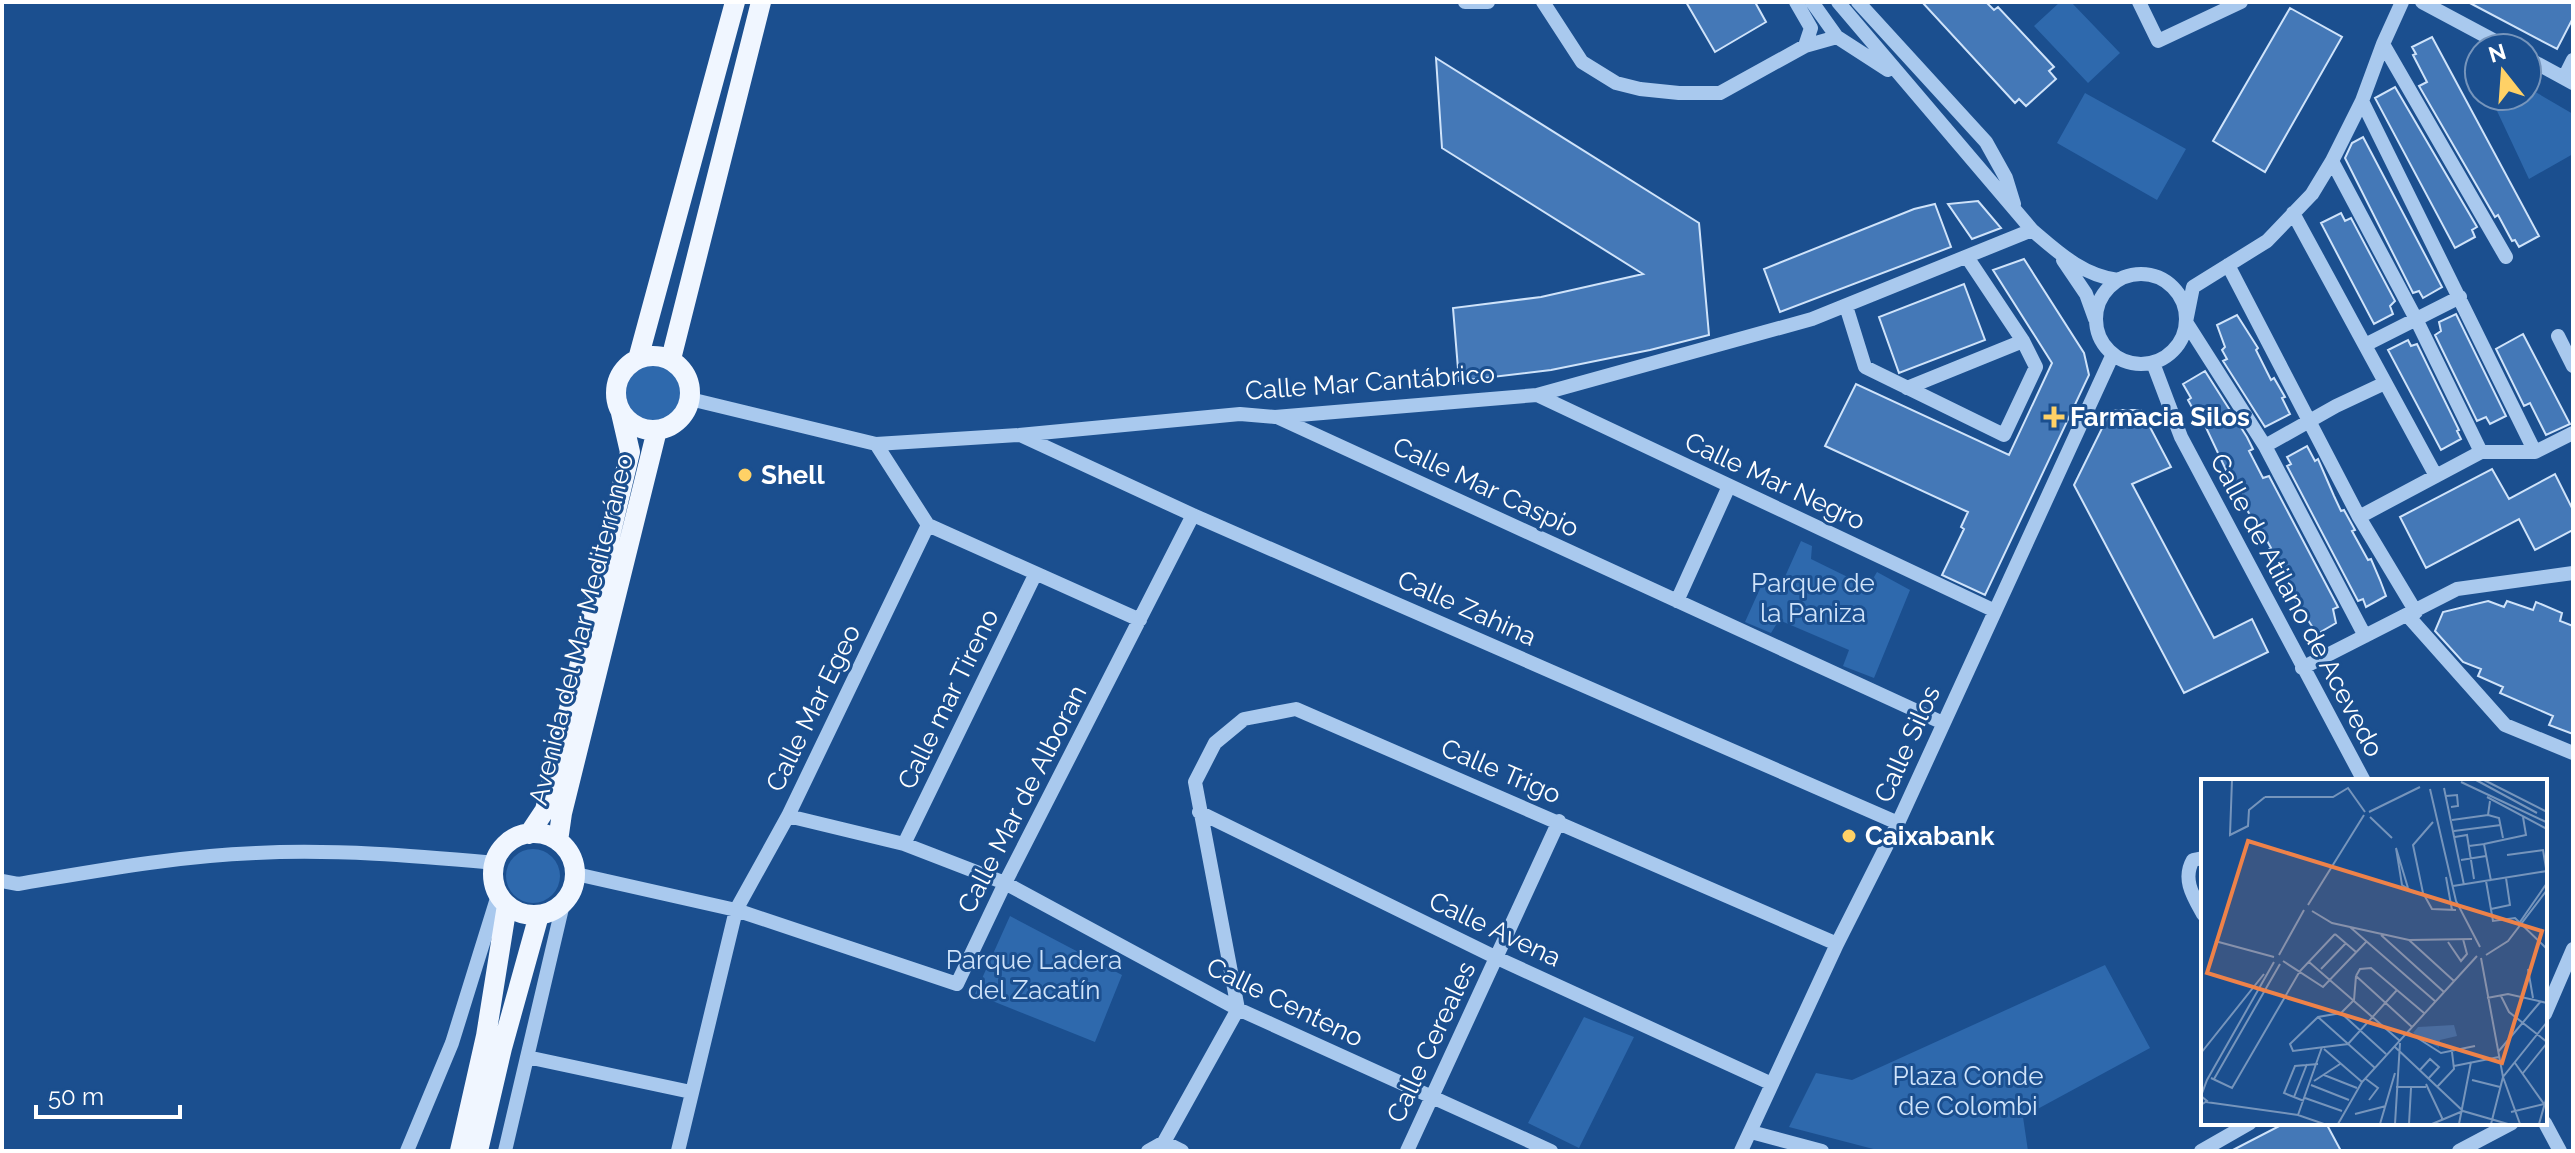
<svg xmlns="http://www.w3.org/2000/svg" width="2575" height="1153" font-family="Raleway,sans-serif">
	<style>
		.green { fill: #2e69ad }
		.building { fill: #4478b7; stroke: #cfe3fa; stroke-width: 2 }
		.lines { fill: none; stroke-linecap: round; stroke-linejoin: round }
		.minor { stroke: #a9c9ee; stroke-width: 14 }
		.major { stroke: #f0f6ff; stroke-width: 20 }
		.poi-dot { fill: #ffd166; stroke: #1b4f8f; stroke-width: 3 }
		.labels { text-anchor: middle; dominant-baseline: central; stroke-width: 6; stroke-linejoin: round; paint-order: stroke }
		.street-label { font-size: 26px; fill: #fff; stroke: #1b4f8f }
		.poi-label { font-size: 26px; font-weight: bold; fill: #fff; stroke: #1b4f8f; text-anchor: start }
		.park-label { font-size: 26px; fill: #cfe3fa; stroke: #1b4f8f }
		.inset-road { fill: none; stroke: #7695bc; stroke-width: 2 }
		.view { fill: #ee8249; fill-opacity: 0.15; stroke: #ee8249; stroke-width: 4 }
		.inset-edge { fill: none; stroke: #fff; stroke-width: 4 }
	</style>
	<rect width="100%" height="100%" fill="#1b4f8f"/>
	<path class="green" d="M 2060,2 L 2071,2 L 2120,53 L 2088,83 L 2034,26 Z
		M 2527,87 L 2573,114 L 2573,154 L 2529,179 L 2490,96 L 2527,96 Z
		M 2085,93 L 2186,149 L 2157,200 L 2057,143 Z
		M626 393a28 28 0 1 1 56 0a28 28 0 1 1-56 0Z
		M 1801,541 L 1812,546 L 1811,559 L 1868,587 L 1877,572 L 1910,590 L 1874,678 L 1843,666 L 1849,650 L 1779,620 L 1771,633 L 1745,622 L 1762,584 L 1779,590 Z
		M506 876a27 27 0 1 1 54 0a27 27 0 1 1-54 0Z
		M 1010,916 L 1122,975 L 1095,1042 L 975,994 Z
		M 2105,965 L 2150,1048 L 2023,1117 L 2028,1151 L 1881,1151 L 1789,1127 L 1816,1073 L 1852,1080 Z
		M 1584,1017 L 1634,1037 L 1579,1148 L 1528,1123 Z"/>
	<path class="building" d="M 1686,2 L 1755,2 L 1766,22 L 1715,52 Z
		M 1922,2 L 1986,2 L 1994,10 L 1998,7 L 2054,67 L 2049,71 L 2056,79 L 2026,106 L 2019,99 L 2015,103 Z
		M 2468,2 L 2573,2 L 2573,18 L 2557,49 Z
		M 2290,8 L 2342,37 L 2265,172 L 2213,141 Z
		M 2432,37 L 2539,236 L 2519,247 L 2515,240 L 2512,241 L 2498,215 L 2495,217 L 2419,86 L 2427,82 L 2413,55 L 2416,54 L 2412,47 Z
		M 1436,58 L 1699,223 L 1709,335 L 1650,350 L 1551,370 L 1459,381 L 1453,308 L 1541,297 L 1643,274 L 1442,148 Z
		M 2395,87 L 2477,227 L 2472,230 L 2475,237 L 2455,248 L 2375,98 Z
		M 2363,137 L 2442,287 L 2423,298 L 2419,291 L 2413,293 L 2345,158 L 2352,143 Z
		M 1978,201 L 2001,228 L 1972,239 L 1948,204 Z
		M 1935,204 L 1951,247 L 1780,312 L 1764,269 L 1914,209 Z
		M 2341,213 L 2345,221 L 2351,218 L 2395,301 L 2390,306 L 2393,314 L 2374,324 L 2321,223 Z
		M 2024,259 L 2084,353 L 2089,375 L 1985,595 L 1942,575 L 1964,529 L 1961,527 L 1968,512 L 1825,446 L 1856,384 L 2009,455 L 2052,363 L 1993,270 Z
		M 1964,284 L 1985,340 L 1899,373 L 1879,317 Z
		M 2456,314 L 2506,416 L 2490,424 L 2486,417 L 2477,421 L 2435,335 L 2441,331 L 2439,322 Z
		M 2237,315 L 2258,348 L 2256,350 L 2271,380 L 2274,378 L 2285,397 L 2282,398 L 2290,414 L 2265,427 L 2223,361 L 2227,359 L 2222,350 L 2225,347 L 2217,325 Z
		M 2523,334 L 2570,424 L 2546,435 L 2530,403 L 2524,406 L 2496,349 Z
		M 2408,340 L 2411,346 L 2417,344 L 2459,430 L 2457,431 L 2461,439 L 2441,450 L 2388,350 Z
		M 2205,371 L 2247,437 L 2253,449 L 2249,451 L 2263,478 L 2269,476 L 2338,607 L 2333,609 L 2336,623 L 2317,634 L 2295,600 L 2297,598 L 2282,569 L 2279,570 L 2268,550 L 2271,548 L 2255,519 L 2253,520 L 2247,510 L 2242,500 L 2244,498 L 2229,468 L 2226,470 L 2202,419 L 2199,420 L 2188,400 L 2191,398 L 2183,384 Z
		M 2111,410 L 2141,410 L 2171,467 L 2132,484 L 2214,638 L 2252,619 L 2268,652 L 2184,693 L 2074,485 Z
		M 2307,446 L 2315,461 L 2318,459 L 2334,496 L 2341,511 L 2344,510 L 2355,530 L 2352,531 L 2368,560 L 2371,559 L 2380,580 L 2386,596 L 2366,607 L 2363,599 L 2358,601 L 2287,466 L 2291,464 L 2287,457 Z
		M 2492,469 L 2509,499 L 2555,474 L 2573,510 L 2573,530 L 2535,550 L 2519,519 L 2426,568 L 2400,517 Z
		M 2488,601 L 2504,607 L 2507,601 L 2533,610 L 2536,602 L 2562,613 L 2560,621 L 2573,626 L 2573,734 L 2549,725 L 2553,716 L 2500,693 L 2503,687 L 2478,676 L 2481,669 L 2463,662 L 2435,631 L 2443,612 Z
		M 2285,1123 L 2326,1123 L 2341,1151 L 2231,1151 Z"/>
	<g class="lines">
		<path class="minor" d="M 1465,2 L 1488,2
			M 1543,2 L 1582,62 L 1616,83 L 1640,89 L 1679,93 L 1720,93 L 1805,46 L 1837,37
			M 1796,2 L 1811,28 L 1805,46
			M 1812,2 L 1837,37 L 1888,70
			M 1838,2 L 2032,230 C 2059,253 2082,275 2118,280
			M 1858,2 L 1986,142 L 2006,178 L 2014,204
			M 2139,2 L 2158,41 L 2241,2
			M 2422,2 L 2508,48
			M 2383,44 L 2506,257
			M 2527,58 L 2573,83
			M 2564,78 L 2573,60
			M 2362,101 L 2535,452
			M 2332,161 L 2416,319 L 2481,452
			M 2293,213 L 2436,476
			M 2063,260 L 2086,294 L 2095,319
			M 2228,265 L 2359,517 L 2416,612
			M2096 319a45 45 0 1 1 90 0a45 45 0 1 1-90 0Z
			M 1846,306 L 1865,367 L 2004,435 L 2036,367 L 2023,341 L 1967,257
			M 2558,336 L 2573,366
			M 2365,345 L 2460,297
			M 2153,363 L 2181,437 L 2364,781
			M 1907,388 L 2023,341
			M 1537,395 L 1993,610
			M 690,399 L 876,444 L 1019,435 L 1240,414 L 1275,417 L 1537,395 L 1812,319 L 2032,230
			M 1279,418 L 1943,723
			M 1020,435 L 1193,515 L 1898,823
			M 876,444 L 928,525
			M 2265,446 L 2336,406 L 2385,383
			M 2359,517 L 2481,452 L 2535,452 L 2573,433
			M 928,525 L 1140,620
			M 1677,601 L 1729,486
			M 2408,616 L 2505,725 L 2573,753
			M 2365,636 L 2265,446 L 2186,322 L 2193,287 L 2267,241 L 2312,194 L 2332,161 L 2362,101 L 2383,44 L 2402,2
			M 2302,668 L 2457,589 L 2573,573
			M 1199,812 L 1497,958 L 1772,1084
			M 788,816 L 904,844 L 1005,883 L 1238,1009 L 1551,1151
			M 904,844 L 1035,575
			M 2203,858 L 2193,860 C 2182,879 2193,896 2203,914
			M 576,874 L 736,910 L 957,984 L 1005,883 L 1193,515
			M 2,881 L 18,884 C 96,871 176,856 256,853 C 336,849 415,856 495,863
			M 2545,1014 L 2573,949
			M 527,1057 L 691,1092
			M 2545,1123 L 2560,1151
			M 1751,1132 L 1822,1151
			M 1164,1142 L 1182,1151
			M 407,1151 L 452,1043 L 498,895
			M 505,1151 L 563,904
			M 678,1151 L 736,910 L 788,816 L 928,525
			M 1148,1151 L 1164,1142 L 1238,1009 L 1195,782 L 1215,743 L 1244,719 L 1296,709 L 1837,944
			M 1407,1151 L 1559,821
			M 1741,1151 L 1837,944 L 1898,823 L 2113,354
			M 2201,1151 L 2250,1123
			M 2459,1151 L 2512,1123"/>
		<path class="major" d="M616 393a37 37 0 1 1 74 0a37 37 0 1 1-74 0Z
			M 638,359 L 735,2
			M 671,359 L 761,2
			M493 874a41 41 0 1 1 82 0a41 41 0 1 1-82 0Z
			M 529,834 L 545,810 L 630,452 L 621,413
			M 558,841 L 562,813 L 657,430
			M 460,1151 L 486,1036 L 507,905
			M 478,1151 L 502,1048 L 539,915"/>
	</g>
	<g class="poi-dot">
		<path d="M2050 405h8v8h8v8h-8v8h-8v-8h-8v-8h8z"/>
		<circle cx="745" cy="475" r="8"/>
		<circle cx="1849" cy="836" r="8"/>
	</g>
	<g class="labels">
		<g class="street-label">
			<text transform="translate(1370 382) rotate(-4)">Calle Mar Cantábrico</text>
			<text transform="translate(1775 481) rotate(25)">Calle Mar Negro</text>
			<text transform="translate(1486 487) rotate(25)">Calle Mar Caspio</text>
			<text transform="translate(2297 605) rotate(62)">Calle de Atilano de Acevedo</text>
			<text transform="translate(1467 608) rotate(24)">Calle Zahina</text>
			<text transform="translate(581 629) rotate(-76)">Avenida del Mar Mediterráneo</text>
			<text transform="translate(948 699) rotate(-64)">Calle mar Tireno</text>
			<text transform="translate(813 708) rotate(-64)">Calle Mar Egeo</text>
			<text transform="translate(1907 744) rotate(-66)">Calle Silos</text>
			<text transform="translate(1501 771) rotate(23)">Calle Trigo</text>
			<text transform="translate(1022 799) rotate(-63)">Calle Mar de Alboran</text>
			<text transform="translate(1495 929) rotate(25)">Calle Avena</text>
			<text transform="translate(1285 1002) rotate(26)">Calle Centeno</text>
			<text transform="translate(1431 1042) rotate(-65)">Calle Cereales</text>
		</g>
		<g class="poi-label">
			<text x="2070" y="417">Farmacia Silos</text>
			<text x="761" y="475">Shell</text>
			<text x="1865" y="836">Caixabank</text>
		</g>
		<g class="park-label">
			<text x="1813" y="583">Parque de<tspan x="1813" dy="30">la Paniza</tspan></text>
			<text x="1034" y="960">Parque Ladera<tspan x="1034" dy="30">del Zacatín</tspan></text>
			<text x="1968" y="1076">Plaza Conde<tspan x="1968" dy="30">de Colombi</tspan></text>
		</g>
	</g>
	<g transform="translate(2201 779)">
		<rect width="346" height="346" fill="#1b4f8f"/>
		<path d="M 253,246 L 256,257 L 239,261 L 238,269 L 212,254 L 217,248 Z" fill="#2e69ad"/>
		<path class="inset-road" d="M 31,1 L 29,56 L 47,47 L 48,31 L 64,18M 275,1 L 336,34M 283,1 L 346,33M 260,3 L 345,43M 243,9 L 263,106M 229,10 L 255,122 L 279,168M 245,17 L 256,16 L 257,27 L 250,28M 64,18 L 132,18 L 147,9 L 164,33M 286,18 L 346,50M 289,22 L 287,36 L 298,39 L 302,59M 168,33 L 219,8M 169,38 L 191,59M 251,41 L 287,36M 232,43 L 212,66 L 222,114 L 231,130 L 255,131M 253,52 L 300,46M 254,58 L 266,56 L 273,100M 283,65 L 325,56 L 322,38M 268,67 L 283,65 L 290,102M 306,76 L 342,71 L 345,89M 260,81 L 285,77M 245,98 L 251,131M 285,102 L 292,142 L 314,139 L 346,170M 252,107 L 346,92M 207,109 L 195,69 L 201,106 L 214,114 L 222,114M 107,126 L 163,36M 290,130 L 309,126 L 305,99M 111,132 L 131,144 L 208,161 L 271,160M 319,143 L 346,104M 149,148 L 235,223M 134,155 L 155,173M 180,156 L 243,213M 208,161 L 253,202M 14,162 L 73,178M 247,163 L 260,182 L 266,175 L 262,160M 78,176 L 103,131M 285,176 L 307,162 L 346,111M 280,179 L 302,298 L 319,345M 82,182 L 122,208 L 165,163M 108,183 L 199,262M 120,190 L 145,164M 327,190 L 332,219M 155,197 L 153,221 L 140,234 L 117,238 L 89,265 L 92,272 L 147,265 L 196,211M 155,197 L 159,190 L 170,189 L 223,234M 155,197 L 211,248M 300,217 L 308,233 L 346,263M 286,219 L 307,215 L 346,224M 140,234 L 185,275M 117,238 L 174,289M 207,253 L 240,274 L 274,267M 194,268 L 262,332 L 307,345M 123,270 L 161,303M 297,273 L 340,222M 0,274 L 63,195M 314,284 L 343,325M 253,287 L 298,278M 218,292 L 229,280 L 238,288 L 227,300M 322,294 L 346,264M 123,296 L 156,309M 10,299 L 31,309 L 99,192 L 134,155M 13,300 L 79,185M 165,300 L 177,309 L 168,321M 271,301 L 299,308M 113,302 L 139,285M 225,305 L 242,341M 110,306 L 148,321M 195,308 L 225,308M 236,308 L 253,290 L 251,273M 93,318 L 106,285M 104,319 L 141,332M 103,322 L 83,314 L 94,287 L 117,285M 5,323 L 97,336 L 123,345M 0,326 L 6,322 L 0,317 L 6,301 L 73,183M 310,333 L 343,325M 154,335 L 185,327M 97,336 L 121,268M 137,345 L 161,303 L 276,177M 179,345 L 194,294M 194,345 L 199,264M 208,345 L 210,309M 231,345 L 262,332M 258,345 L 270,283M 290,345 L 302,298 L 346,243M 338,345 L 346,317"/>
		<path class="view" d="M 47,62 L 341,152 L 301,284 L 6,194 Z"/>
		<rect width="346" height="346" class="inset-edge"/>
	</g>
	<rect width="2575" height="1153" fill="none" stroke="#ffffff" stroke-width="8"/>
	<g transform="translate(2503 72) rotate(343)"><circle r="38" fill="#1b4f8f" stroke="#7695bc" stroke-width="2"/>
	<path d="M0-6L14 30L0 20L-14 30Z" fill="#ffd166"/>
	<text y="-12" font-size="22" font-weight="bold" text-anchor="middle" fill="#ffffff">N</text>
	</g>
	<path d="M36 1105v12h144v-12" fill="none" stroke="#ffffff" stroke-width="4"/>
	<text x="48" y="1105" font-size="24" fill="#ffffff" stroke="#1b4f8f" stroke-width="6" paint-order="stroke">50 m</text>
</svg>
